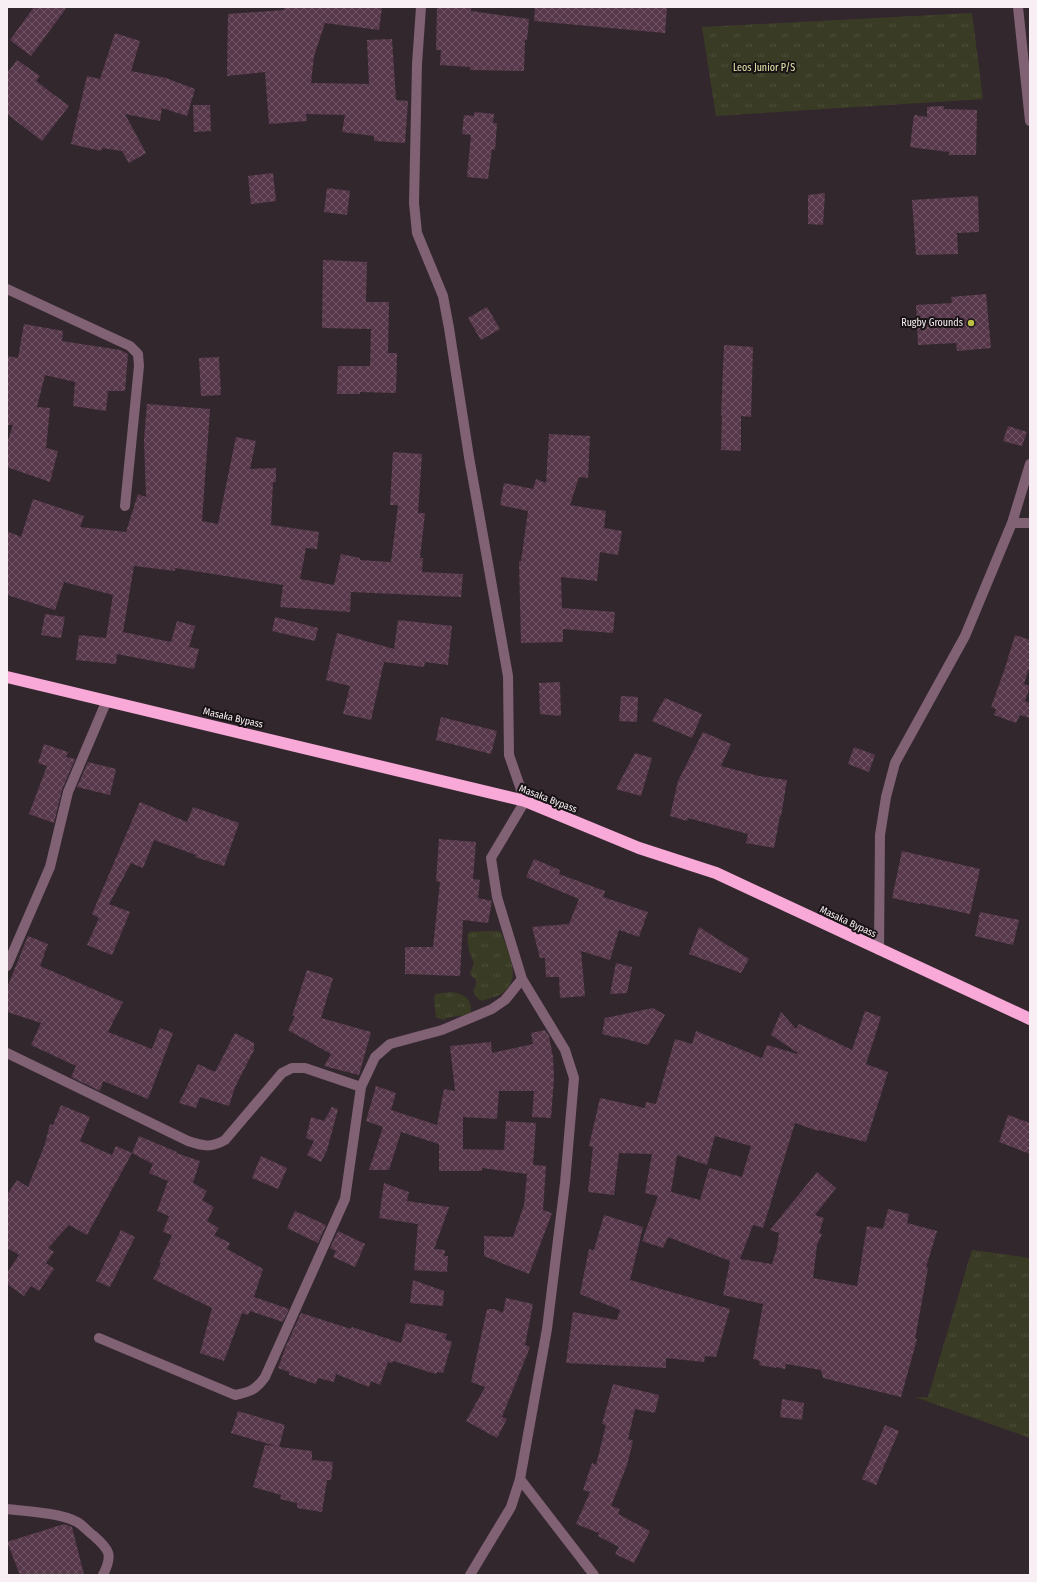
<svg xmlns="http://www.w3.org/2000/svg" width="1037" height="1582" font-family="'Fira Sans Condensed',sans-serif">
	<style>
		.grass { fill: url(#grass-tufts) }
		.building { fill: url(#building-cross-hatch); fill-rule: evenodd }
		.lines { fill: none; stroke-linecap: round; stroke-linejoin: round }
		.street { stroke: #816174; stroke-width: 10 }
		.highway { stroke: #f8a9d8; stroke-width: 12 }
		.poi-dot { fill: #bcbf44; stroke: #181215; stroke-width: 1.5 }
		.labels { text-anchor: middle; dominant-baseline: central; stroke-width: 4; stroke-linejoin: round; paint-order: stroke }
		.park-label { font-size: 10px; fill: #e6eaac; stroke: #181215 }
		.poi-label { font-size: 10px; fill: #f7eff3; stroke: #181215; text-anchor: end }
		.street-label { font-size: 10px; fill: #f7eff3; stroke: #181215 }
	</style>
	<defs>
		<pattern id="grass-tufts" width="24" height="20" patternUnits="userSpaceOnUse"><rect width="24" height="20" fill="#393b24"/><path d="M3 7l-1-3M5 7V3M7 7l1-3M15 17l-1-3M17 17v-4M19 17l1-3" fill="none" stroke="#4d4e3a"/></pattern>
		<pattern id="building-cross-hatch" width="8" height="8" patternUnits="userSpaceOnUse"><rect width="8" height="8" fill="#56384a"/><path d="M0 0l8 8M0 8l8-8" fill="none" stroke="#6f5565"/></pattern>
	</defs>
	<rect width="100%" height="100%" fill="#33272e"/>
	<path class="grass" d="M 972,13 L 983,99 L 716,116 L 702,27 Z
		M 485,931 L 499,931 L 502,934 C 507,952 522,974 505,991 C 499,997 489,998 482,1001 L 477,998 L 473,991 L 476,986 L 476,980 L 470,974 L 474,963 L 469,951 L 467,935 L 470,932 Z
		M 451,992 C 465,994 472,999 471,1014 C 462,1017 451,1015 443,1020 L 436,1017 L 434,1000 L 435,994 Z
		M 972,1250 L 1030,1258 L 1030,1438 L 915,1397 L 928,1397 Z"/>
	<path class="building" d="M 34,7 L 67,7 L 31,56 L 10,40 Z
		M 284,7 L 382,7 L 379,30 L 325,23 L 314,56 L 311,83 L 369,84 L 367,40 L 392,39 L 396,100 L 408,101 L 405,143 L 374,141 L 374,136 L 342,132 L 345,115 L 306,114 L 307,121 L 269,124 L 265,72 L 227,76 L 228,14 L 284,10 Z
		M 437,7 L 471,8 L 471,11 L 529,19 L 527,40 L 525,40 L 524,71 L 470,70 L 470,67 L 440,65 L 441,50 L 436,50 Z
		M 535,7 L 667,7 L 665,33 L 534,21 Z
		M 115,33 L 140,41 L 131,71 L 166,78 L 195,89 L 187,116 L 162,108 L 160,121 L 125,114 L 146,153 L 129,163 L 122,151 L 102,148 L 101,151 L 71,144 L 87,76 L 100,79 Z
		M 17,60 L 40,76 L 36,81 L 69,106 L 42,141 L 7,114 L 7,73 Z
		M 193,105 L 210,105 L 211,131 L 194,132 Z
		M 944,106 L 944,109 L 977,110 L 976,155 L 949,155 L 949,152 L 910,147 L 914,115 L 927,117 L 927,107 Z
		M 474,112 L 494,114 L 493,123 L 497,123 L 495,150 L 492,149 L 488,179 L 467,177 L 471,135 L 462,134 L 464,115 L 474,116 Z
		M 273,173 L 276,201 L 251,204 L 248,176 Z
		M 327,188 L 350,191 L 347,215 L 324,212 Z
		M 825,193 L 823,225 L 808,224 L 808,195 Z
		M 978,196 L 979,232 L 957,233 L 958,254 L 916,255 L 912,200 Z
		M 323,260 L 367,262 L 366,302 L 389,302 L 388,353 L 397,353 L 396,393 L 360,392 L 360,394 L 337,394 L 338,366 L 370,366 L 371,329 L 322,328 Z
		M 986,294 L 991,348 L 957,351 L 956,343 L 918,345 L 916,305 L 952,303 L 951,297 Z
		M 487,307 L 500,329 L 481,340 L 468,318 Z
		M 24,324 L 63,331 L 62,341 L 120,350 L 128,354 L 125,391 L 108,391 L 106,411 L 73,406 L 75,382 L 45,375 L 37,407 L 50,408 L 46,448 L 58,451 L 50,482 L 7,467 L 7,443 L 13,425 L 7,425 L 7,356 L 18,358 Z
		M 724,345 L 753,347 L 751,417 L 741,416 L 741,451 L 721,450 L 722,416 L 721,416 Z
		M 219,357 L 221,395 L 201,396 L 199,358 Z
		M 147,404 L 210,409 L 202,521 L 218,524 L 236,437 L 256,441 L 250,469 L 276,468 L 276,482 L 273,482 L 271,525 L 319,532 L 317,549 L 306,548 L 300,579 L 334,585 L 341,554 L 360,558 L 360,560 L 391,562 L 398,505 L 390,505 L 393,452 L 422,454 L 418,513 L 425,513 L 420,558 L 423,558 L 422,572 L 463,574 L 461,597 L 351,592 L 350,612 L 280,607 L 283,585 L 175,568 L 175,571 L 134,566 L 123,632 L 171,642 L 177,621 L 195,626 L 189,647 L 199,649 L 194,669 L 117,654 L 116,664 L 76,660 L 79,635 L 106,638 L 113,595 L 64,582 L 55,610 L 7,595 L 7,531 L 21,537 L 33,499 L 84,516 L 80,527 L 126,532 L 138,494 L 146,497 L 144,440 Z
		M 1008,426 L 1027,432 L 1022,446 L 1003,441 Z
		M 549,434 L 590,436 L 588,478 L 579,477 L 570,505 L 606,511 L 604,528 L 622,531 L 618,555 L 600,552 L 597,581 L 561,577 L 562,608 L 615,612 L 613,633 L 563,629 L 563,642 L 521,643 L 519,561 L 521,561 L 528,511 L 500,505 L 504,483 L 533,489 L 536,479 L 546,483 Z
		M 45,614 L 65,617 L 61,638 L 41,635 Z
		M 275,617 L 318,628 L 315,641 L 272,631 Z
		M 398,620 L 452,626 L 448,665 L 425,662 L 424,667 L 384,662 L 371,720 L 343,714 L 350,686 L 326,680 L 337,633 L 394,649 Z
		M 1015,635 L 1030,640 L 1030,665 L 1024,684 L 1030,686 L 1025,701 L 1030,703 L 1030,718 L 1020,715 L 1016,723 L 994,715 L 996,709 L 991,707 L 1005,668 Z
		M 560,682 L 561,716 L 540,714 L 539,683 Z
		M 621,696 L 638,697 L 637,722 L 619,721 Z
		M 665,698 L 702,714 L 692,738 L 652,721 Z
		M 441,717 L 497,731 L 491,754 L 436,740 Z
		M 703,732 L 731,744 L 721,766 L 759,776 L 787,780 L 781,816 L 780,816 L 774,848 L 746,843 L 748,834 L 688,818 L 687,821 L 670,816 L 678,781 Z
		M 44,744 L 68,752 L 66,757 L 75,759 L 62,790 L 54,823 L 29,814 L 47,766 L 38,763 Z
		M 854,747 L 875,755 L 869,772 L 848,764 Z
		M 635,753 L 652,758 L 641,796 L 616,789 Z
		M 88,762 L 116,769 L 110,795 L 77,787 Z
		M 140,802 L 187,822 L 193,807 L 239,823 L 224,866 L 195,857 L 196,855 L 154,840 L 143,868 L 131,863 L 109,904 L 130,912 L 112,955 L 87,945 L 99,918 L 92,914 Z
		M 439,839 L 476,842 L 473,879 L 480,880 L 478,898 L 492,901 L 488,923 L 463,920 L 460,976 L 405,974 L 405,947 L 433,947 L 440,882 L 436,881 Z
		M 902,851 L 980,869 L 970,914 L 920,903 L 920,904 L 892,898 Z
		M 534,859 L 560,870 L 559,874 L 605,891 L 603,897 L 648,912 L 639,937 L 619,930 L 610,960 L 581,951 L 585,996 L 560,998 L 559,977 L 546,977 L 545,958 L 540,958 L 532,927 L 569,924 L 579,899 L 526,877 Z
		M 980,912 L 1019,920 L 1013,945 L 975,936 Z
		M 699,927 L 749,959 L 741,973 L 689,954 Z
		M 28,936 L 48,944 L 40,966 L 123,1002 L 108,1032 L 152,1049 L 160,1028 L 173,1033 L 148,1099 L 103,1081 L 100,1091 L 71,1077 L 76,1066 L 31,1045 L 41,1023 L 7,1012 L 7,988 Z
		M 616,963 L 632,967 L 627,993 L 610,994 Z
		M 307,970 L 333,978 L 321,1018 L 371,1032 L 359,1075 L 324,1066 L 331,1054 L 288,1030 L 295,1016 L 292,1016 Z
		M 653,1008 L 665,1015 L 648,1045 L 618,1037 L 618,1038 L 602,1034 L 605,1018 Z
		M 865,1011 L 881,1017 L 866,1064 L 888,1072 L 866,1142 L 819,1130 L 818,1131 L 795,1123 L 763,1228 L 753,1225 L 740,1259 L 772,1264 L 777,1248 L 779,1233 L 770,1230 L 817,1172 L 836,1188 L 815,1215 L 824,1218 L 819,1233 L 822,1234 L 817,1245 L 813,1278 L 857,1286 L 867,1226 L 883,1229 L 888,1209 L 909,1214 L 907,1223 L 937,1231 L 926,1267 L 928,1268 L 915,1339 L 917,1339 L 901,1397 L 823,1378 L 821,1370 L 786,1364 L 785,1369 L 776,1367 L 776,1368 L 759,1365 L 760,1361 L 753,1359 L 763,1304 L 723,1295 L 730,1261 L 668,1237 L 663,1248 L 642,1241 L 658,1196 L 645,1193 L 652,1154 L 619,1153 L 614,1195 L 588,1192 L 593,1147 L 589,1146 L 600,1098 L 645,1108 L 646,1102 L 656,1104 L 675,1039 L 692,1044 L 696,1031 L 762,1058 L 767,1045 L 797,1054 L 798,1053 L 771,1035 L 781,1012 L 796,1029 L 799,1024 L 852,1050 ZM 715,1136 L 751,1146 L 742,1177 L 709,1168 L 700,1200 L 671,1192 L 677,1155 L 707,1165 Z
		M 545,1030 L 549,1036 L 553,1057 L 554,1078 L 551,1118 L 532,1117 L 534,1091 L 499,1091 L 497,1119 L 463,1117 L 463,1149 L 504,1150 L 506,1121 L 536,1123 L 533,1165 L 546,1166 L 543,1210 L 552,1213 L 529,1274 L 484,1256 L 484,1236 L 513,1237 L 524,1205 L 527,1174 L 482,1168 L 482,1171 L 439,1171 L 439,1144 L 401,1132 L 389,1170 L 369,1170 L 383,1127 L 366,1121 L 376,1086 L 396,1093 L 391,1110 L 437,1125 L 444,1089 L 455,1091 L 450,1046 L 491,1042 L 492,1053 L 533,1044 L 531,1033 Z
		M 235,1033 L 254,1043 L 254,1050 L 235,1087 L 229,1106 L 200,1097 L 196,1108 L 179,1103 L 198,1064 L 215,1072 Z
		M 61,1105 L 90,1117 L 80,1141 L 112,1155 L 116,1146 L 132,1153 L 87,1235 L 69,1225 L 48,1248 L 54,1252 L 46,1263 L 54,1269 L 39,1291 L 31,1286 L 24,1296 L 7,1284 L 7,1273 L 19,1255 L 7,1248 L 7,1195 L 17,1180 L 28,1187 L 45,1144 L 50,1124 L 53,1125 Z
		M 332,1107 L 338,1109 L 327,1150 L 321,1162 L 307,1155 L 314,1141 L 306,1138 L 311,1117 L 324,1121 Z
		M 1008,1115 L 1030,1123 L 1030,1154 L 999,1142 Z
		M 139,1136 L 177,1152 L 176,1153 L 200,1161 L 193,1183 L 207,1191 L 202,1200 L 214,1207 L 207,1221 L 219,1228 L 214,1235 L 230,1243 L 227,1249 L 263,1269 L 254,1297 L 289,1309 L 283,1322 L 250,1311 L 248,1315 L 242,1313 L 224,1361 L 200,1353 L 212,1308 L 153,1279 L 161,1263 L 159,1262 L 172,1235 L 163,1232 L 169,1216 L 157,1211 L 168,1181 L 149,1173 L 153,1164 L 132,1153 Z
		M 261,1156 L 287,1168 L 278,1189 L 252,1178 Z
		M 384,1183 L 409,1192 L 407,1201 L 449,1207 L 434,1249 L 445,1250 L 444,1256 L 448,1256 L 447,1272 L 414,1270 L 418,1224 L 379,1218 Z
		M 295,1211 L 326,1225 L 318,1243 L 287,1228 Z
		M 604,1215 L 643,1227 L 630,1280 L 730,1309 L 716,1357 L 705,1356 L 704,1362 L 666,1358 L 666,1368 L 566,1363 L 573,1312 L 617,1320 L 620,1310 L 580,1294 L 589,1249 L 594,1250 Z
		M 121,1230 L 135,1237 L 110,1287 L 96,1281 Z
		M 338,1231 L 365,1244 L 355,1267 L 333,1257 L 336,1251 L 330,1248 Z
		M 413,1280 L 444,1291 L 443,1306 L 410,1303 Z
		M 506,1298 L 533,1304 L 525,1345 L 530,1347 L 502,1417 L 507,1419 L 497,1438 L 466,1421 L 485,1387 L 471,1382 L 487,1309 L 494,1309 L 503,1313 Z
		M 301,1313 L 351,1329 L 352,1327 L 401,1343 L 406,1323 L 447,1334 L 445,1339 L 452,1342 L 443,1373 L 437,1372 L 436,1374 L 393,1361 L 392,1363 L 388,1362 L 380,1385 L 371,1381 L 369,1387 L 336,1374 L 334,1382 L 318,1378 L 316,1384 L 289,1375 L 289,1372 L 278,1368 L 286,1346 Z
		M 613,1384 L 659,1395 L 655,1413 L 635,1409 L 628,1439 L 633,1441 L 627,1465 L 611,1506 L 620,1509 L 618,1514 L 650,1531 L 634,1563 L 615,1554 L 619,1547 L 598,1536 L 599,1533 L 576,1524 L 590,1492 L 583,1490 L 592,1463 L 596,1465 L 606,1425 L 602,1424 Z
		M 782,1399 L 804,1403 L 802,1420 L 780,1417 Z
		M 238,1411 L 285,1425 L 279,1447 L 312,1451 L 312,1460 L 333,1462 L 331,1480 L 327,1480 L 322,1512 L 297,1508 L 297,1503 L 280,1499 L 281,1495 L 253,1487 L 265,1445 L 276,1446 L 231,1433 Z
		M 885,1425 L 899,1431 L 876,1485 L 862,1479 Z
		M 64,1524 L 72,1527 L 84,1575 L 20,1575 L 7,1542 Z"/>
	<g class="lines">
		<path class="street" d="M 421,7 L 417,64 L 414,203 L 417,233 L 443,296 L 449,328 L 469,457 L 508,676 L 509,755 L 525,801 L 491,858 L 497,897 L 522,979 L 565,1050 L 574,1078 L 565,1183 L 547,1329 L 520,1479 L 511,1507 L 470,1575
			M 1018,7 L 1030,121
			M 7,289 L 130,346 L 138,354 L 139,366 L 125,506
			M 1012,523 L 1030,523
			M 879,950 L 880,835 L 886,797 L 895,763 L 965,636 L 1012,523 L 1030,464
			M 7,966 L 50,867 L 68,792 L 107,700
			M 7,1053 L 188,1141 C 203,1146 211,1148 225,1140 L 282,1073 L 292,1068 L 305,1068 L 361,1087
			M 99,1338 L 235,1395 C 250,1392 256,1390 265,1377 L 345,1199 L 361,1087 L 375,1057 L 390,1044 L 442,1030 L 492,1009 L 505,1000 L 522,979
			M 520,1479 L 594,1575
			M 7,1509 C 26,1511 61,1513 77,1522 C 83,1525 88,1532 94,1536 C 110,1550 113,1555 103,1575"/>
		<path class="highway" d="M 7,677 L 525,801 L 639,848 L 716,873 L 1030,1019"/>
	</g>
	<circle class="poi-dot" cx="971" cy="323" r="4"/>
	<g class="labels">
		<g class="park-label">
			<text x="764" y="68">Leos Junior P/S</text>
		</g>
		<g class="poi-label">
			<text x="963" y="323">Rugby Grounds</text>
		</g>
		<g class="street-label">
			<text transform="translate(233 718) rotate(13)">Masaka Bypass</text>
			<text transform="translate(548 799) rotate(21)">Masaka Bypass</text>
			<text transform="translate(848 922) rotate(25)">Masaka Bypass</text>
		</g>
	</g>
	<rect width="1037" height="1582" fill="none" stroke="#f7eff3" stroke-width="16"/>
</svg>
